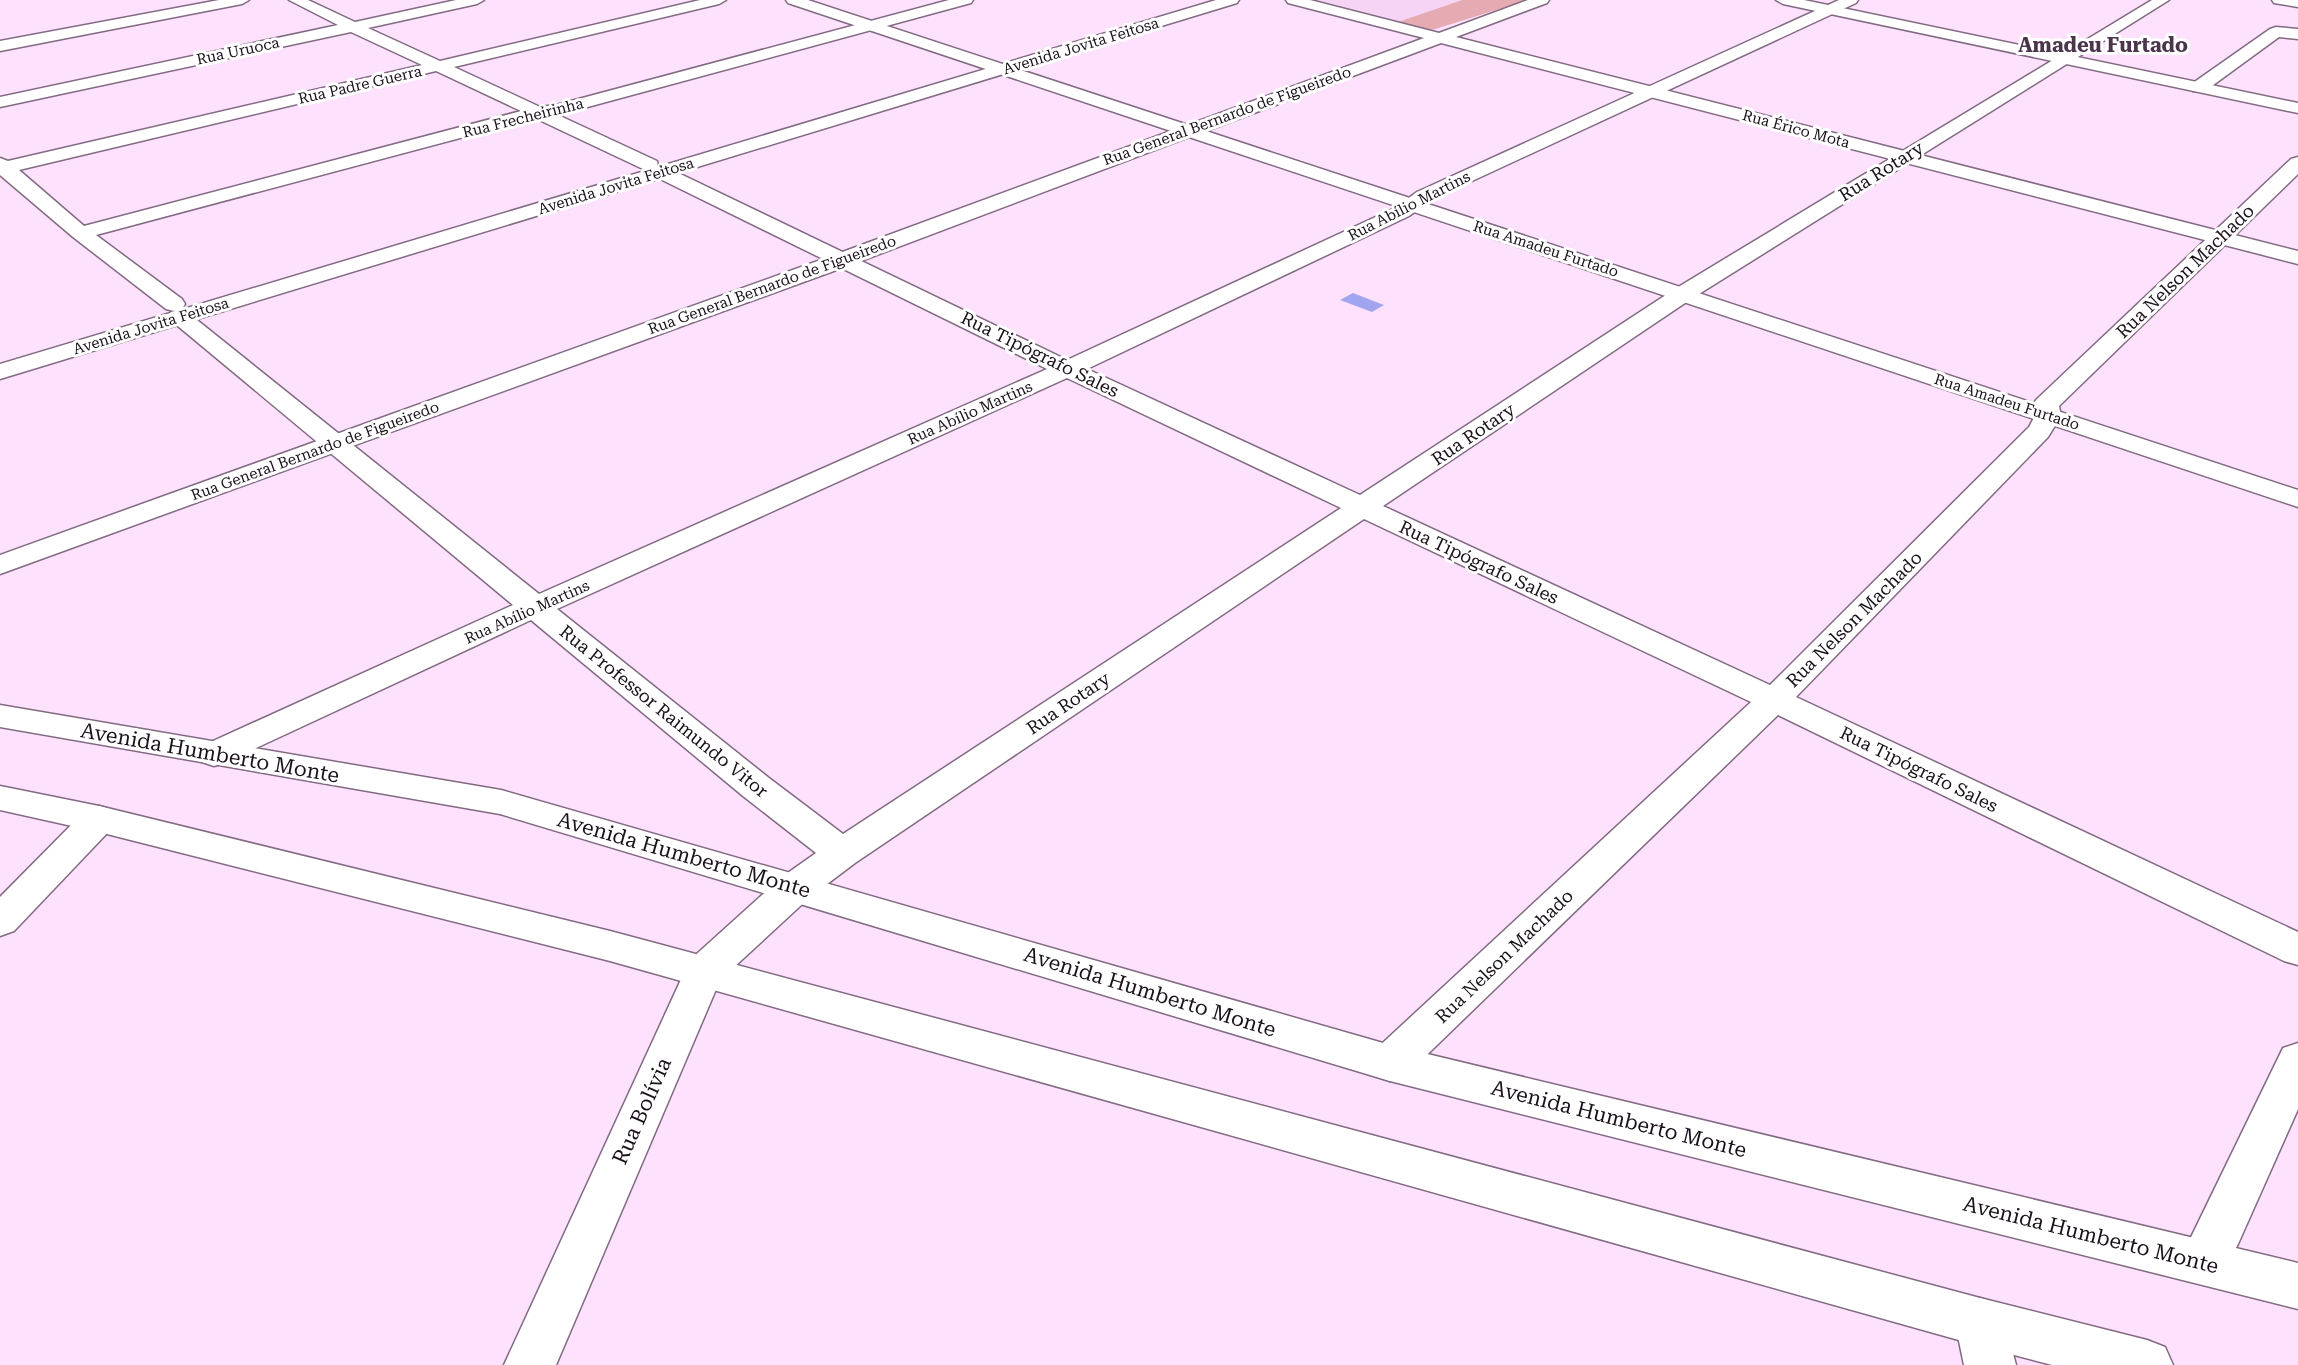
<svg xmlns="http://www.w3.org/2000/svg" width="2298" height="1365" font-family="'Roboto Serif',serif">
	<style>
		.built { fill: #f5d4f6 }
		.green { fill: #e5aab2 }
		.water { fill: #a1a5ef }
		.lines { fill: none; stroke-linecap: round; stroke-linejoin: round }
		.minor-casing { stroke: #826a82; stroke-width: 3 }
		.tertiary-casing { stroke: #826a82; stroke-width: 3 }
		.primary-casing { stroke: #826a82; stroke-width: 3 }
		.minor { fill: #fff; fill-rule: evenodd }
		.tertiary { fill: #fff; fill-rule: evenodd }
		.primary { fill: #fff; fill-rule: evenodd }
		.labels { text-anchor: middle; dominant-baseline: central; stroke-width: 6; stroke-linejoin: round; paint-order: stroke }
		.far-street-label { font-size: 15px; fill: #1a111a; stroke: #fff }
		.street-label { font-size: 18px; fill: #1a111a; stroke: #fff }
		.far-district-label { font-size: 20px; font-weight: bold; fill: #4b354b; stroke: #fff }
		.near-street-label { font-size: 21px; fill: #1a111a; stroke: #fff }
	</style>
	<rect width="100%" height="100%" fill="#fde1fd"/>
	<path class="built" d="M 1313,0 L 1462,0 L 1398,22 Z"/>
	<path class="green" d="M 1462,0 L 1528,0 L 1432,30 L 1398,22 Z"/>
	<path class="water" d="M 1353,293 L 1384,305 L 1372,312 L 1340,300 Z"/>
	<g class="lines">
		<g class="minor-casing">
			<path id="minor" d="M 219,0 L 249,0 L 242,4 L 0,51 L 0,41 Z
				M 289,0 L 308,0 L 355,22 L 456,0 L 484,0 L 477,4 L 368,28 L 440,61 L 700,0 L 726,0 L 719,4 L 454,67 L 540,107 L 556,105 L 949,0 L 973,0 L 971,3 L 558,115 L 657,161 L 658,167 L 668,168 L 1067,360 L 1395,208 L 1417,192 L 1839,0 L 1858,0 L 1856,3 L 1431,200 L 1409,216 L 1087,369 L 1360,495 L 1675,289 L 2152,0 L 2169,0 L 1691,299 L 1383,506 L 1770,685 L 2029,427 L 2035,416 L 2033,404 L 2037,399 L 2291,159 L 2298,157 L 2298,174 L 2059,406 L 2061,416 L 2048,437 L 1796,697 L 2298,932 L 2298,965 L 2284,961 L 1778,715 L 1405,1076 L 1390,1081 L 1375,1076 L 1368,1063 L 1375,1050 L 1751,702 L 1364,519 L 855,863 L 810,897 L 720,980 L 556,1365 L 504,1365 L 690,960 L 782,877 L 816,853 L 743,796 L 531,620 L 226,762 L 214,766 L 202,762 L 197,754 L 202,746 L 513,605 L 167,317 L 171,312 L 179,310 L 187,312 L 539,594 L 1047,369 L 654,176 L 653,170 L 643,169 L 535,118 L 96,235 L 182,299 L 185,304 L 182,309 L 174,311 L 166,309 L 73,237 L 0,175 L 0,158 L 8,161 L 422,65 L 351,32 L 0,107 L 0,97 L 338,25 ZM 436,71 L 521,111 L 84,226 L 19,170 ZM 1067,378 L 1341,508 L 843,834 L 769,778 L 557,609 Z
				M 2272,0 L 2298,0 L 2298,7 L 2274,3 Z
				M 2276,27 L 2298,29 L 2298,39 L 2279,37 L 2205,91 L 2193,91 L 2190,87 L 2193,83 L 2270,29 Z
				M 99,806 L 112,810 L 117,819 L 112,828 L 14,931 L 0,936 L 0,897 L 86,810 Z
				M 2298,1043 L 2298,1109 L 2238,1244 L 2220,1278 L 2203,1284 L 2186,1278 L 2179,1262 L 2283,1048 Z
				M 1980,1298 L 1998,1305 L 2005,1322 L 2016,1365 L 1964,1365 L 1955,1322 L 1962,1305 Z"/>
		</g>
		<g class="tertiary-casing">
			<path id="tertiary" d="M 786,0 L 808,0 L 1188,125 L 1424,38 L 1288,3 L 1286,0 L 1310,0 L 1439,33 L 1528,0 L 1549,0 L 1547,3 L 1456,37 L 2298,251 L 2298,264 L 1441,43 L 1206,131 L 2298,490 L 2298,507 L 1189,137 L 853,264 L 0,574 L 0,555 L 837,254 L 1171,131 L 788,3 Z
				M 1776,0 L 1804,0 L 2298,103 L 2298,113 L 1783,4 Z"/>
		</g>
		<g class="primary-casing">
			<path id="primary" d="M 1216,0 L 1239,0 L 1237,3 L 0,379 L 0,364 Z
				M 0,705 L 501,790 L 1390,1045 L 2298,1263 L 2298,1309 L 1390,1081 L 500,814 L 0,727 Z
				M 0,786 L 99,806 L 610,931 L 1980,1298 L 2147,1340 L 2165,1347 L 2173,1365 L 2052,1365 L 1980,1346 L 610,961 L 99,832 L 0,810 Z"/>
		</g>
		<use href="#minor" class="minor"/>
		<use href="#tertiary" class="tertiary"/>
		<use href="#primary" class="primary"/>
	</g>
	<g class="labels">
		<g class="far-street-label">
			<text transform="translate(1081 46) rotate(-17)">Avenida Jovita Feitosa</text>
			<text transform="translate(238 51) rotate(-12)">Rua Uruoca</text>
			<text transform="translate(360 85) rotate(-13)">Rua Padre Guerra</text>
			<text transform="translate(1227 116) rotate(-20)">Rua General Bernardo de Figueiredo</text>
			<text transform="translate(523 118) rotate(-14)">Rua Frecheirinha</text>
			<text transform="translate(1796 129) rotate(15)">Rua Érico Mota</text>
			<text transform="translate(616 186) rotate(-17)">Avenida Jovita Feitosa</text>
			<text transform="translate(1409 206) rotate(-27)">Rua Abílio Martins</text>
			<text transform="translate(1546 249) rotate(18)">Rua Amadeu Furtado</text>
			<text transform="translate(772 285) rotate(-20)">Rua General Bernardo de Figueiredo</text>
			<text transform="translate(151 326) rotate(-17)">Avenida Jovita Feitosa</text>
			<text transform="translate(2007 402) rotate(18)">Rua Amadeu Furtado</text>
			<text transform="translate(970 413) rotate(-24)">Rua Abílio Martins</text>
			<text transform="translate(315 451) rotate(-20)">Rua General Bernardo de Figueiredo</text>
			<text transform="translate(527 612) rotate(-24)">Rua Abílio Martins</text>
		</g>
		<g class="street-label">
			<text transform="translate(1881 171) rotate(-32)">Rua Rotary</text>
			<text transform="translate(2185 271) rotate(-44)">Rua Nelson Machado</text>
			<text transform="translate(1040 354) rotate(26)">Rua Tipógrafo Sales</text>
			<text transform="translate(1473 434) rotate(-34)">Rua Rotary</text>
			<text transform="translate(1479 562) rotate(25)">Rua Tipógrafo Sales</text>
			<text transform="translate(1854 619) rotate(-45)">Rua Nelson Machado</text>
			<text transform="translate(1068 703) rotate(-34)">Rua Rotary</text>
			<text transform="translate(664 711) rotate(39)">Rua Professor Raimundo Vitor</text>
			<text transform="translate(1919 769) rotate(26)">Rua Tipógrafo Sales</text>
			<text transform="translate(1504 956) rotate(-44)">Rua Nelson Machado</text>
		</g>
		<g class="far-district-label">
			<text x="2103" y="45">Amadeu Furtado</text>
		</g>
		<g class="near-street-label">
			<text transform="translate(210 753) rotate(10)">Avenida Humberto Monte</text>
			<text transform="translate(684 855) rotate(16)">Avenida Humberto Monte</text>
			<text transform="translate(1150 992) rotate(17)">Avenida Humberto Monte</text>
			<text transform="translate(642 1111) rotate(-66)">Rua Bolívia</text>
			<text transform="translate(1619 1119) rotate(14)">Avenida Humberto Monte</text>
			<text transform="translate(2091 1235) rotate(14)">Avenida Humberto Monte</text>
		</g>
	</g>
</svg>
